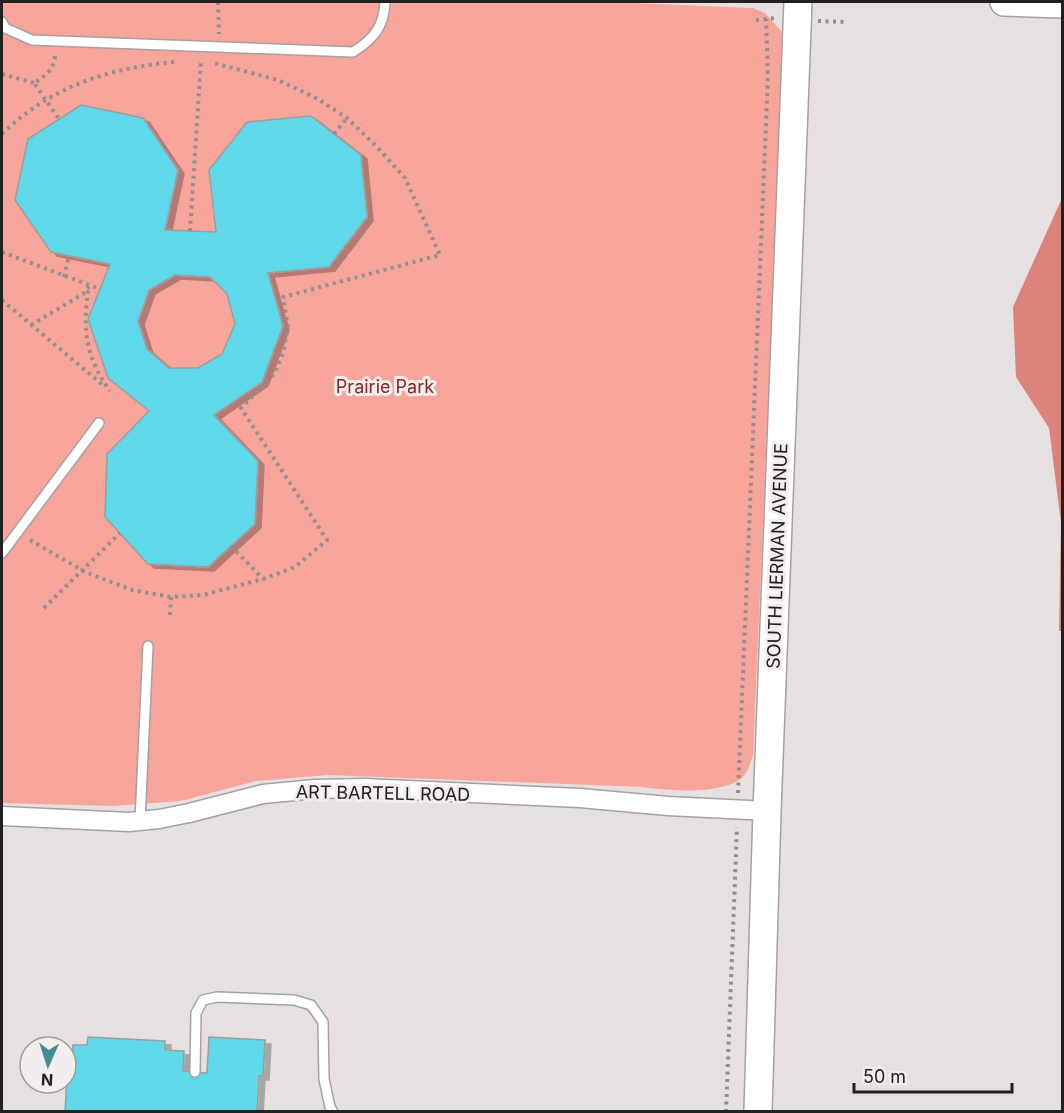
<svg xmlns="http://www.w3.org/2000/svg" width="1064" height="1113" font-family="Inter,sans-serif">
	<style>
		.green { fill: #f7a49b }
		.forest { fill: #dc847c }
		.building { fill: #5fd9e9; stroke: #999e9f; stroke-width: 1.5; fill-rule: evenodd; filter: url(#shadow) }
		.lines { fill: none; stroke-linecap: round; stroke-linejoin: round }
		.lane-casing { stroke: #a6a1a0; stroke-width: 12 }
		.street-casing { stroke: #a6a1a0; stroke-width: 21 }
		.secondary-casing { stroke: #a6a1a0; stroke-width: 30 }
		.path { stroke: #928e8e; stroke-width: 4; stroke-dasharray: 3 4.5; stroke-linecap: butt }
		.lane { stroke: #fff; stroke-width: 9 }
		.street { stroke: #fff; stroke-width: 18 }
		.secondary { stroke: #fff; stroke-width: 27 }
		.labels { text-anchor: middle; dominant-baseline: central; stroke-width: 6; stroke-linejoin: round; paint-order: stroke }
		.park-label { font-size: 18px; fill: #8c2323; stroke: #f3eeee }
		.street-label { font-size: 18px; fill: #222020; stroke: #f3eeee }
	</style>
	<defs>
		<filter id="shadow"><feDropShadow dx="6" dy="4" stdDeviation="0" flood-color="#0004"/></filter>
	</defs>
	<rect width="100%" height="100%" fill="#e6e1e0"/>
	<path class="green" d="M 2,2 L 611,2 L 753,8 L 765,13 L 784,34 L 753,756 C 750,762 748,772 743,777 C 724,795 667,791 643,787 L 328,775 L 256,781 L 181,801 L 113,806 L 2,803 Z"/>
	<path class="forest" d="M 1062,198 L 1062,631 L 1059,631 L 1061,523 L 1049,428 L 1016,377 L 1013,307 Z"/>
	<path class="building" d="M 81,105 L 143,118 L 178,170 L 165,230 L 216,232 L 209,170 L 247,122 L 311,116 L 361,155 L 367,217 L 329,267 L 268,273 L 283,326 L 262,382 L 214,415 L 258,461 L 255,524 L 208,567 L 148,564 L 105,517 L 107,454 L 149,411 L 108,378 L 88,319 L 110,264 L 51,252 L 15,200 L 28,139 ZM 175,275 L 210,277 L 227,294 L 235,324 L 222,354 L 198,368 L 169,368 L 147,349 L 138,321 L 149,290 Z
		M 88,1037 L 165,1041 L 165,1050 L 184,1051 L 183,1071 L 207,1073 L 209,1037 L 265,1040 L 263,1076 L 259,1076 L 257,1112 L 65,1112 L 68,1060 L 72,1060 L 73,1045 L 87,1045 Z"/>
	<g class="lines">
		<g class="lane-casing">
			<path id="lane" d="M 2,22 L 5,28 L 32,40 L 353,52 C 374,39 384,26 385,2
				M 2,553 L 99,423
				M 140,821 L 148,646
				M 195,1072 L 196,1013 L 203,1000 L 217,997 L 294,1000 L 311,1005 L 323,1022 L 324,1079 L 330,1107 L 333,1112"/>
		</g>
		<g class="street-casing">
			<path id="street" d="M 2,816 L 129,822 L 159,819 L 189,813 L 263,794 L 315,789 L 365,788 L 580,798 L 668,806 L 767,811"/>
		</g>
		<g class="secondary-casing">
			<path id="secondary" d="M 1004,2 L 1062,4
				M 758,1112 L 767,811 L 798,2"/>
		</g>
		<path class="path" d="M 218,2 L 219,34
			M 756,20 L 775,18
			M 818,21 L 845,22
			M 55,56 C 54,70 45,76 34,83 L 59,119
			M 2,74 L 34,83
			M 2,134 C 50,87 108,68 174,62
			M 334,134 L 347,118
			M 190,231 L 201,60
			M 2,252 L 100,289
			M 64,277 L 69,256
			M 2,300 L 104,386
			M 31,325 L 83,294 L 89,286 C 82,328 85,356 110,391
			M 30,540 L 85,572 L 132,590 L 171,597 L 203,595 L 263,579 L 295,567 L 327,540 L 241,408 L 274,374 L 283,353 L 288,328 L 283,297 L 440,255 L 405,178 L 376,146 L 347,118 L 318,99 L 278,80 L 214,63
			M 231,546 L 263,579
			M 44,608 L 120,533
			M 170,615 L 171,597
			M 738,793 L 768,76 L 766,19
			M 726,1112 L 737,827"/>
		<use href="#lane" class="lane"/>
		<use href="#street" class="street"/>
		<use href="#secondary" class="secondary"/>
	</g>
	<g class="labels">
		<g class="park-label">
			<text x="385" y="386">Prairie Park</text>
		</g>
		<g class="street-label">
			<text transform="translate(777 556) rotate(-88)">SOUTH LIERMAN AVENUE</text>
			<text transform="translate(383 793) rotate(1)">ART BARTELL ROAD</text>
		</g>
	</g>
	<rect width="1064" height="1113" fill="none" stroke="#222020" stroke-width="6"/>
	<g transform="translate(48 1065) rotate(183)"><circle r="28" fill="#f3eeee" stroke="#9f9c9c" stroke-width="1.5"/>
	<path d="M0-4.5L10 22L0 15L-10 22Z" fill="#448b94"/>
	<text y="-9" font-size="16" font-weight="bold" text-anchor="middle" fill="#222020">N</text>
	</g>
	<path d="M854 1083v9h158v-9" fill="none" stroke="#222020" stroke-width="3"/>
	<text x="863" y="1083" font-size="18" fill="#222020" stroke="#f3eeee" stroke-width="4.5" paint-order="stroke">50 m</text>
</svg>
